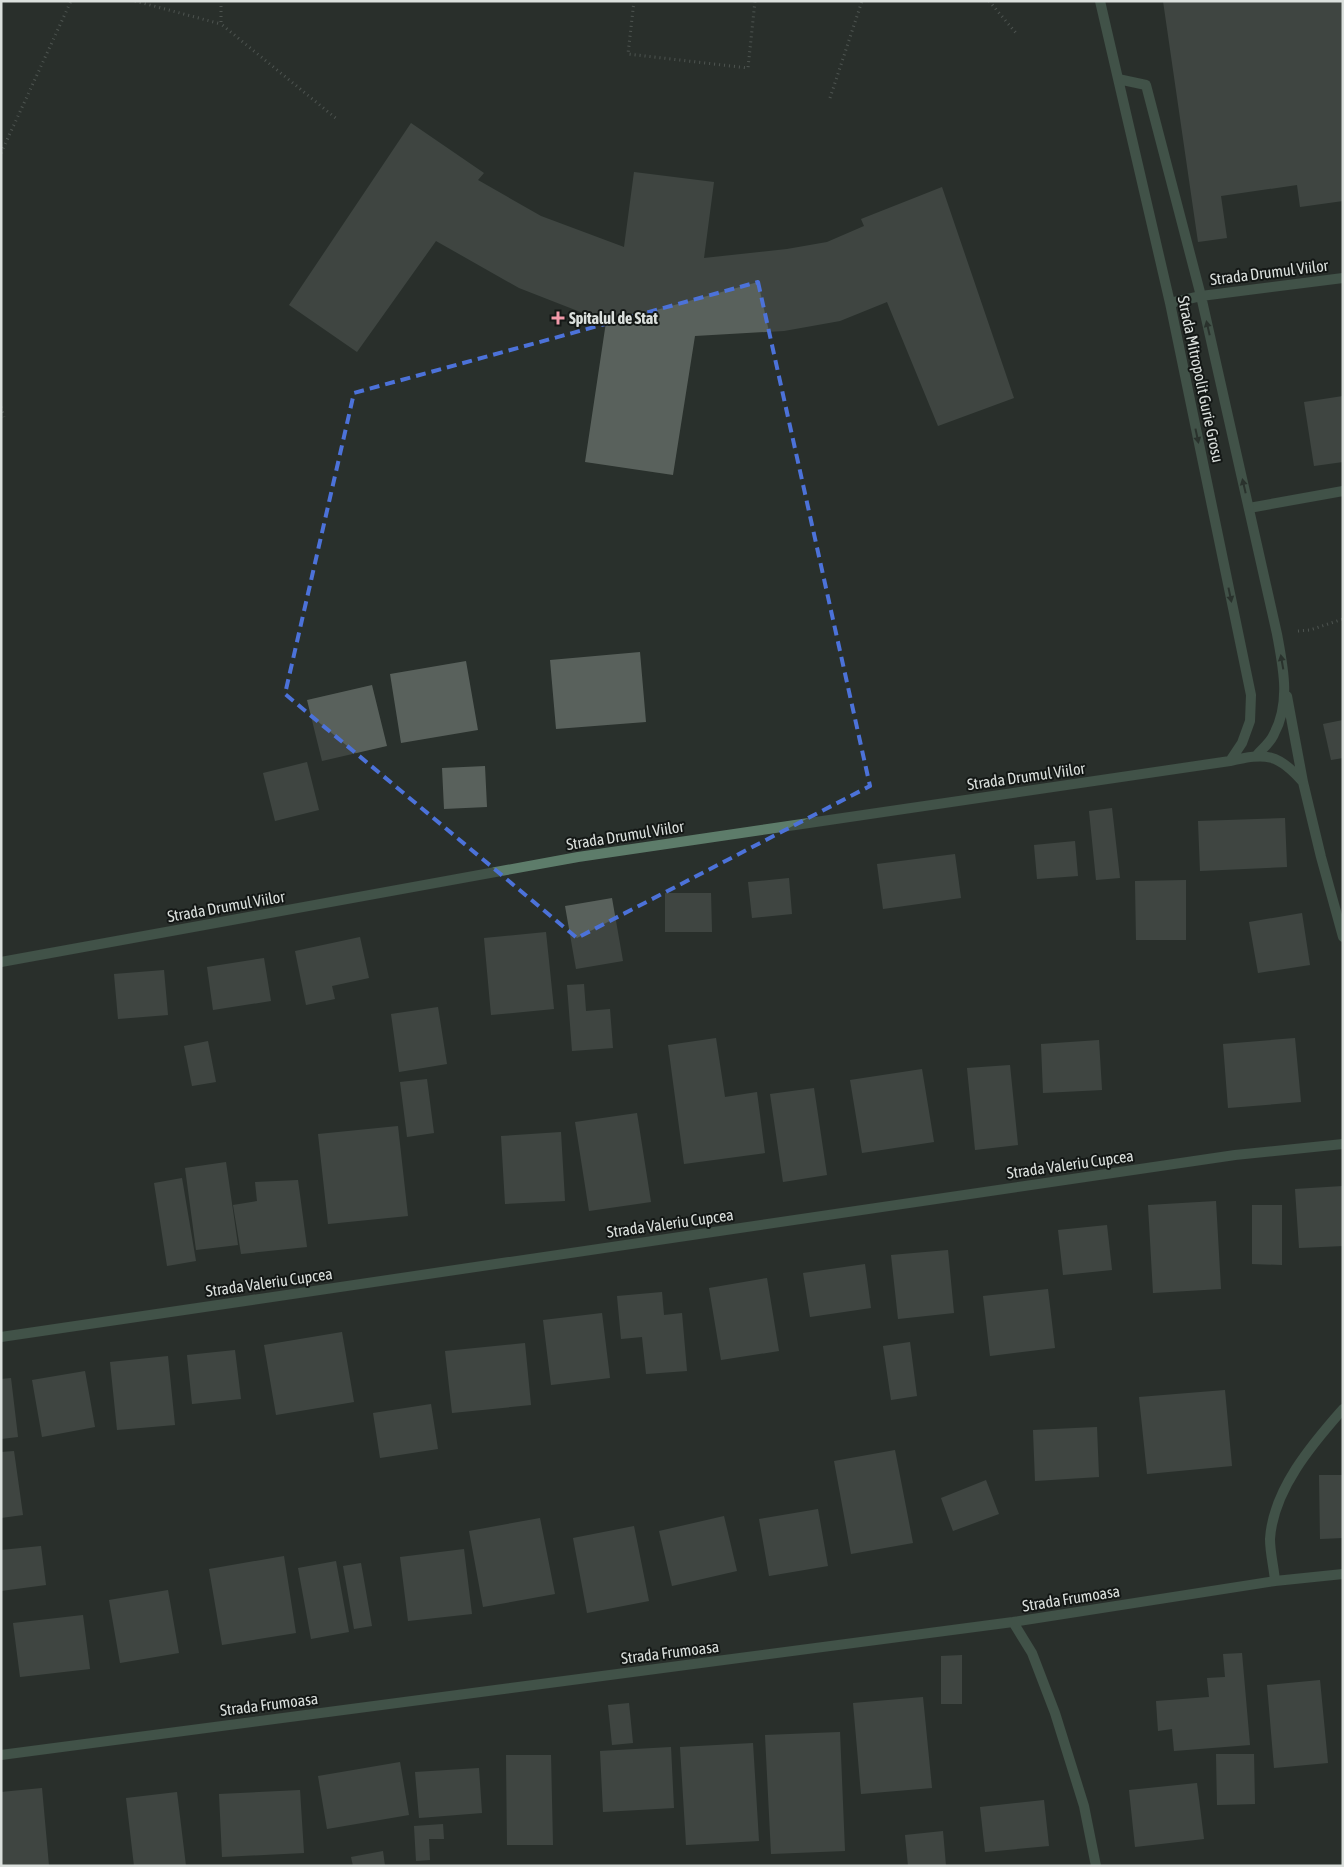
<svg xmlns="http://www.w3.org/2000/svg" width="1344" height="1867" font-family="'Asap Condensed',sans-serif">
	<style>
		.building { fill: #59615c }
		.lines { fill: none; stroke-linecap: round; stroke-linejoin: round }
		.path { stroke: #787f7b; stroke-width: 3; stroke-dasharray: 1 4; stroke-linecap: butt }
		.service { stroke: #5d7c6a; stroke-width: 10 }
		.minor { stroke: #5d7c6a; stroke-width: 10 }
		.oneway { fill: #2a362f }
		.marked { fill: none; stroke: #4c72d9; stroke-width: 4; stroke-dasharray: 10 6; stroke-linejoin: round }
		.poi-dot { fill: #f39aaa; stroke: #141816; stroke-width: 2 }
		.labels { text-anchor: middle; dominant-baseline: central; stroke-width: 4; stroke-linejoin: round; paint-order: stroke }
		.street-label { font-size: 16px; fill: #dbe0dd; stroke: #141816 }
		.poi-label { font-size: 16px; font-weight: bold; fill: #dbe0dd; stroke: #141816; text-anchor: start }
	</style>
	<rect width="100%" height="100%" fill="#29302c"/>
	<path class="building" d="M 1163,1 L 1343,1 L 1343,201 L 1300,207 L 1297,185 L 1221,196 L 1227,238 L 1198,242 Z
		M 411,123 L 484,173 L 478,180 L 541,216 L 624,247 L 634,172 L 714,182 L 704,258 L 787,249 L 827,242 L 864,226 L 861,219 L 942,187 L 1014,398 L 938,426 L 887,302 L 840,321 L 784,331 L 695,336 L 673,475 L 585,462 L 606,322 L 519,288 L 436,241 L 357,352 L 289,305 Z
		M 1343,396 L 1343,462 L 1314,466 L 1304,402 Z
		M 640,652 L 646,722 L 556,729 L 550,660 Z
		M 466,661 L 478,730 L 401,743 L 390,674 Z
		M 372,685 L 387,746 L 322,761 L 307,700 Z
		M 1343,720 L 1343,758 L 1331,760 L 1323,724 Z
		M 307,762 L 319,810 L 275,821 L 263,773 Z
		M 485,766 L 487,807 L 444,809 L 442,768 Z
		M 1112,808 L 1120,878 L 1096,880 L 1089,811 Z
		M 1285,818 L 1287,867 L 1200,871 L 1198,821 Z
		M 1075,841 L 1078,876 L 1037,879 L 1034,845 Z
		M 955,854 L 961,898 L 883,909 L 877,864 Z
		M 789,878 L 792,914 L 752,918 L 748,882 Z
		M 1186,880 L 1186,940 L 1136,940 L 1135,881 Z
		M 665,893 L 711,893 L 712,932 L 665,932 Z
		M 612,898 L 623,961 L 576,969 L 565,906 Z
		M 1302,913 L 1310,965 L 1258,973 L 1249,922 Z
		M 546,932 L 554,1009 L 491,1015 L 484,938 Z
		M 360,937 L 369,978 L 332,986 L 335,999 L 306,1005 L 295,951 Z
		M 264,958 L 271,1001 L 213,1010 L 207,967 Z
		M 164,970 L 168,1015 L 118,1019 L 114,974 Z
		M 584,984 L 586,1011 L 610,1009 L 613,1048 L 572,1051 L 567,985 Z
		M 438,1007 L 447,1064 L 399,1072 L 391,1014 Z
		M 716,1038 L 725,1097 L 757,1092 L 765,1153 L 684,1164 L 668,1045 Z
		M 1295,1038 L 1301,1102 L 1228,1108 L 1223,1044 Z
		M 1099,1040 L 1102,1090 L 1043,1093 L 1041,1044 Z
		M 208,1041 L 216,1082 L 192,1086 L 184,1046 Z
		M 1010,1065 L 1018,1145 L 975,1150 L 967,1068 Z
		M 922,1069 L 934,1142 L 862,1153 L 850,1080 Z
		M 427,1079 L 434,1133 L 407,1137 L 400,1082 Z
		M 814,1088 L 827,1175 L 783,1182 L 770,1094 Z
		M 637,1113 L 651,1202 L 589,1211 L 575,1122 Z
		M 398,1126 L 408,1216 L 328,1224 L 318,1134 Z
		M 561,1132 L 565,1201 L 505,1204 L 501,1136 Z
		M 226,1162 L 238,1245 L 196,1250 L 185,1168 Z
		M 182,1178 L 196,1261 L 167,1266 L 154,1183 Z
		M 298,1180 L 307,1247 L 241,1254 L 233,1205 L 257,1201 L 255,1182 Z
		M 1343,1186 L 1343,1246 L 1299,1248 L 1295,1189 Z
		M 1216,1201 L 1221,1289 L 1153,1293 L 1148,1205 Z
		M 1252,1205 L 1282,1205 L 1282,1265 L 1252,1264 Z
		M 1107,1225 L 1112,1270 L 1063,1275 L 1058,1230 Z
		M 948,1250 L 954,1313 L 898,1319 L 891,1255 Z
		M 865,1264 L 871,1308 L 810,1317 L 803,1273 Z
		M 767,1278 L 779,1351 L 721,1360 L 709,1288 Z
		M 1048,1289 L 1055,1348 L 990,1356 L 983,1296 Z
		M 662,1292 L 664,1315 L 682,1313 L 687,1371 L 646,1374 L 642,1337 L 621,1339 L 617,1296 Z
		M 602,1313 L 610,1378 L 551,1385 L 543,1320 Z
		M 342,1332 L 354,1402 L 276,1415 L 264,1345 Z
		M 910,1342 L 917,1396 L 891,1400 L 883,1346 Z
		M 525,1343 L 531,1405 L 452,1413 L 445,1351 Z
		M 235,1350 L 241,1399 L 192,1404 L 187,1355 Z
		M 168,1356 L 175,1425 L 117,1430 L 110,1362 Z
		M 85,1371 L 95,1427 L 42,1437 L 32,1380 Z
		M 11,1378 L 18,1437 L 1,1439 L 1,1379 Z
		M 1225,1390 L 1232,1466 L 1147,1474 L 1139,1397 Z
		M 431,1404 L 438,1449 L 380,1458 L 373,1413 Z
		M 1097,1427 L 1099,1477 L 1035,1481 L 1033,1430 Z
		M 895,1450 L 913,1543 L 851,1554 L 834,1461 Z
		M 14,1451 L 23,1515 L 1,1518 L 1,1452 Z
		M 1319,1475 L 1343,1475 L 1343,1538 L 1320,1539 Z
		M 986,1480 L 999,1514 L 953,1531 L 941,1498 Z
		M 818,1509 L 828,1566 L 769,1576 L 759,1519 Z
		M 724,1516 L 737,1571 L 672,1586 L 659,1531 Z
		M 540,1518 L 555,1594 L 483,1607 L 469,1531 Z
		M 634,1526 L 649,1601 L 587,1613 L 573,1538 Z
		M 41,1546 L 46,1585 L 1,1591 L 1,1550 Z
		M 464,1549 L 472,1614 L 408,1621 L 400,1557 Z
		M 284,1556 L 296,1633 L 222,1645 L 209,1569 Z
		M 336,1561 L 349,1632 L 311,1639 L 298,1568 Z
		M 361,1563 L 372,1626 L 354,1629 L 343,1566 Z
		M 168,1590 L 179,1653 L 120,1663 L 109,1600 Z
		M 83,1615 L 90,1669 L 20,1677 L 13,1623 Z
		M 1242,1653 L 1250,1745 L 1174,1751 L 1172,1729 L 1158,1731 L 1156,1701 L 1209,1697 L 1207,1678 L 1225,1677 L 1223,1654 Z
		M 962,1655 L 962,1704 L 941,1704 L 941,1656 Z
		M 1320,1680 L 1328,1763 L 1274,1768 L 1267,1685 Z
		M 923,1697 L 932,1788 L 861,1794 L 853,1703 Z
		M 629,1703 L 633,1743 L 612,1745 L 608,1705 Z
		M 840,1732 L 845,1851 L 771,1854 L 765,1735 Z
		M 753,1743 L 759,1841 L 686,1845 L 680,1747 Z
		M 671,1747 L 674,1808 L 603,1812 L 600,1751 Z
		M 1216,1754 L 1254,1754 L 1255,1804 L 1217,1805 Z
		M 506,1755 L 551,1755 L 553,1845 L 507,1845 Z
		M 400,1762 L 409,1815 L 327,1829 L 318,1776 Z
		M 479,1768 L 482,1813 L 419,1818 L 415,1772 Z
		M 1197,1783 L 1204,1839 L 1135,1847 L 1129,1790 Z
		M 42,1788 L 49,1866 L 1,1866 L 1,1792 Z
		M 300,1790 L 304,1853 L 222,1857 L 219,1794 Z
		M 177,1792 L 186,1866 L 134,1866 L 126,1798 Z
		M 1044,1800 L 1049,1846 L 985,1852 L 980,1807 Z
		M 443,1824 L 444,1839 L 429,1839 L 430,1860 L 416,1861 L 414,1826 Z
		M 943,1831 L 946,1866 L 908,1866 L 905,1835 Z
		M 383,1851 L 385,1866 L 353,1866 L 351,1857 Z"/>
	<g class="lines">
		<path class="path" d="M 135,1 L 221,24
			M 221,1 L 221,24 L 338,120
			M 634,1 L 628,54 L 748,68 L 755,1
			M 989,1 L 1016,33
			M 425,2 L 425,1
			M 830,98 L 862,1
			M 1,153 L 71,1
			M 1,407 L 4,417
			M 1298,631 L 1310,630 L 1343,619"/>
		<path class="service" d="M 1249,508 L 1343,491"/>
		<path class="minor" d="M 1100,1 L 1170,303 L 1251,695 L 1250,721 L 1242,743 L 1230,761
			M 1118,79 L 1146,85 L 1201,296 L 1277,634 C 1283,667 1291,702 1274,734 C 1271,742 1262,749 1257,755
			M 1170,303 L 1201,296 L 1343,278
			M 1287,696 L 1303,782 L 1321,857 L 1343,937
			M 1,962 L 578,857 L 1230,761 C 1266,753 1278,753 1303,782
			M 1,1337 L 1235,1155 L 1343,1144
			M 1275,1581 C 1274,1568 1270,1553 1270,1539 C 1273,1490 1312,1444 1343,1409
			M 1013,1622 L 1032,1653 L 1055,1713 L 1084,1806 L 1096,1866
			M 1,1755 L 1013,1622 L 1275,1581 L 1343,1574"/>
	</g>
	<defs><path id="oneway-solid" d="M-6-.8H1V-3.2L6.5 0L1 3.2V.8H-6Z" transform="scale(1.25)"/></defs>
	<g class="oneway">
		<use href="#oneway-solid" transform="translate(1208 328) rotate(-103)"/>
		<use href="#oneway-solid" transform="translate(1197 436) rotate(78)"/>
		<use href="#oneway-solid" transform="translate(1244 486) rotate(-103)"/>
		<use href="#oneway-solid" transform="translate(1230 595) rotate(78)"/>
		<use href="#oneway-solid" transform="translate(1282 662) rotate(-100)"/>
	</g>
	<path d="M0 0H1344V1867H0ZM 758,282 L 870,786 L 577,938 L 285,694 L 354,393 Z" fill="#29302c" fill-opacity=".55" fill-rule="evenodd"/>
	<path class="marked" d="M 758,282 L 870,786 L 577,938 L 285,694 L 354,393 Z"/>
	<path class="poi-dot" d="M555.5 310.5h5v5h5v5h-5v5h-5v-5h-5v-5h5z"/>
	<g class="labels">
		<g class="street-label">
			<text transform="translate(1269 272) rotate(-7)">Strada Drumul Viilor</text>
			<text transform="translate(1201 379) rotate(78)">Strada Mitropolit Gurie Grosu</text>
			<text transform="translate(1026 776) rotate(-8)">Strada Drumul Viilor</text>
			<text transform="translate(625 835) rotate(-9)">Strada Drumul Viilor</text>
			<text transform="translate(226 906) rotate(-10)">Strada Drumul Viilor</text>
			<text transform="translate(1070 1164) rotate(-8)">Strada Valeriu Cupcea</text>
			<text transform="translate(670 1223) rotate(-8)">Strada Valeriu Cupcea</text>
			<text transform="translate(269 1282) rotate(-8)">Strada Valeriu Cupcea</text>
			<text transform="translate(1071 1598) rotate(-9)">Strada Frumoasa</text>
			<text transform="translate(670 1652) rotate(-7)">Strada Frumoasa</text>
			<text transform="translate(269 1704) rotate(-7)">Strada Frumoasa</text>
		</g>
		<g class="poi-label">
			<text x="569" y="318">Spitalul de Stat</text>
		</g>
	</g>
	<rect width="1344" height="1867" fill="none" stroke="#dbe0dd" stroke-width="5"/>
</svg>
